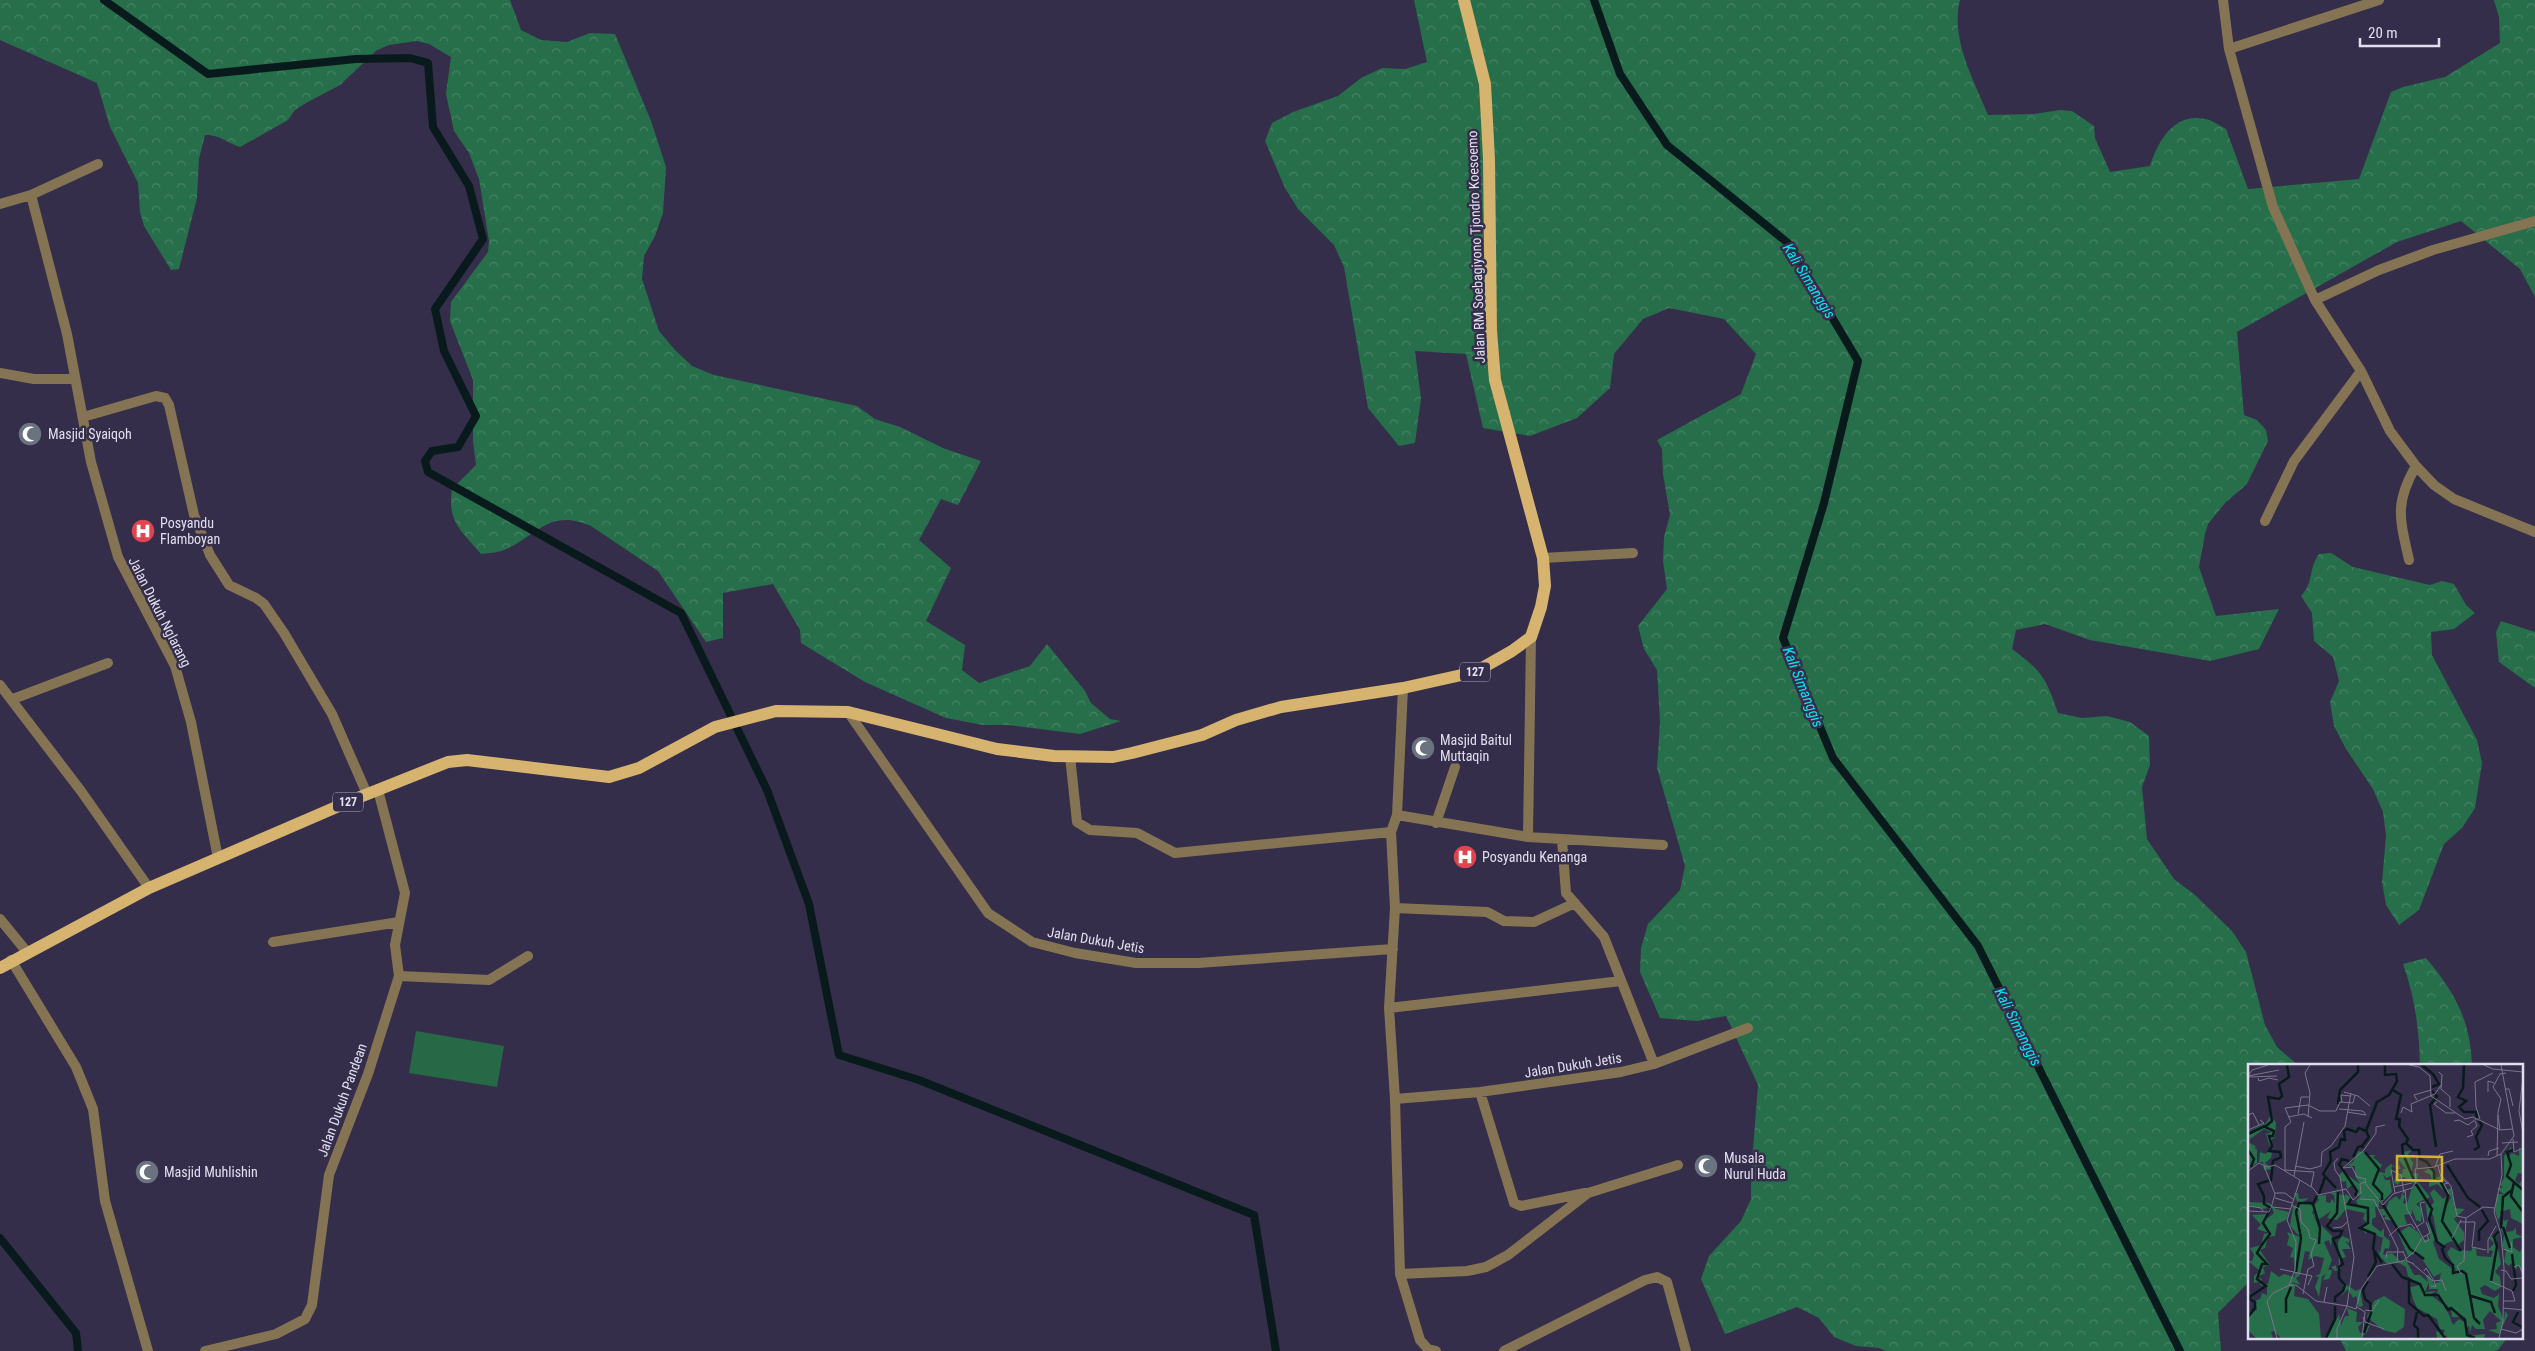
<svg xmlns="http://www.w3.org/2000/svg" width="2535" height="1351" font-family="'Roboto Condensed',sans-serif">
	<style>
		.green { fill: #276847 }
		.forest { fill: url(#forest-crowns) }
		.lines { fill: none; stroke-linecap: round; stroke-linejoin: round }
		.stream { stroke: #091a1c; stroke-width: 8 }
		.minor { stroke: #857453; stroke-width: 10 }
		.primary { stroke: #d6b36e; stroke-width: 12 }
		.labels { text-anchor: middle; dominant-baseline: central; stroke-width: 5; stroke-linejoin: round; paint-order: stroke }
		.shield { fill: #342e4a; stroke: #aea9be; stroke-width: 1 }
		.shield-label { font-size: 12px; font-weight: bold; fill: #e2def0 }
		.street-label { font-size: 14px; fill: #e2def0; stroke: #342e4a }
		.poi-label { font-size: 14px; fill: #e2def0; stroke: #342e4a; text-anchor: start }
		.water-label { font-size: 15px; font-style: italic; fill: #00e6f8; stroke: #342e4a }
		.inset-river { fill: none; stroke: #091a1c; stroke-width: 2.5 }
		.inset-road { fill: none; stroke: #7a748c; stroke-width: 1 }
		.view { fill: #d8b434; fill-opacity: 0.15; stroke: #d8b434; stroke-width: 2.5 }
		.inset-edge { fill: none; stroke: #e2def0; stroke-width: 2.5 }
	</style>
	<defs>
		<pattern id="forest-crowns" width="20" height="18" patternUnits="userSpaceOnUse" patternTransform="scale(1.25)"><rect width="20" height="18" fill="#276e4b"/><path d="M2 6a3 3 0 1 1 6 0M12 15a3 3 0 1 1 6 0" fill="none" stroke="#468265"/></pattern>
	</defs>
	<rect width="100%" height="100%" fill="#342e4a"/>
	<path class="green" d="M 416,1031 L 504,1046 L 497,1087 L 409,1073 Z"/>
	<path class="forest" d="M 0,0 L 510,0 L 521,30 L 541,40 L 567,42 L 590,33 L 615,34 L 651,121 L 666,167 L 663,213 L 655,236 L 644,256 L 642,279 L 659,331 L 675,350 L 692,366 L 714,375 L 857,406 L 875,419 L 900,427 L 943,448 L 981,461 L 958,505 L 941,499 L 919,540 L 951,568 L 926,621 L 965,645 L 962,670 L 979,683 L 1030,666 L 1047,644 L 1085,691 L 1091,703 L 1110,719 L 1121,721 L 1080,734 L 1008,725 L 983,725 L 946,718 L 865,682 L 801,643 L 800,630 L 773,584 L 723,593 L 723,638 L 706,642 L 658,571 L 591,526 C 548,508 539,535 504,550 C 497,553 488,553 481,554 C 461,530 447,522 452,489 L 476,465 L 473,441 L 473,380 L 450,321 L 451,302 L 488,252 L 489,241 L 479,179 L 469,153 L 454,131 L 446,94 L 451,57 L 429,44 L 417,41 L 389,45 L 377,50 L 340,85 L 306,103 L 295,110 L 288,120 L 240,147 C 225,142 221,135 205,135 L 199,159 L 197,198 L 179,269 L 171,270 L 144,226 L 140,212 L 138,183 L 110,127 L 97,83 L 0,40 Z
		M 1414,0 L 1960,0 C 1950,39 1974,80 1988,115 L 2034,114 L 2060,110 L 2072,111 L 2094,126 L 2095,138 L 2110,172 L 2150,166 C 2158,141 2174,112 2205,119 C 2212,120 2220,126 2226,129 L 2248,189 L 2359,179 L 2391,92 L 2403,87 L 2445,77 L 2500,43 L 2499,17 L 2494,0 L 2535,0 L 2535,297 L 2520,269 L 2461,221 L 2397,242 L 2237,332 L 2244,415 L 2257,420 L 2266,430 L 2268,441 L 2247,484 L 2225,503 L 2208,524 L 2205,534 L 2199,567 L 2216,616 L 2279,609 L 2259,649 L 2210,661 L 2090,640 L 2045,624 L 2016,630 L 2012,649 C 2042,671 2046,678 2058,713 L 2082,718 L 2107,716 L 2130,722 L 2149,736 L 2150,765 L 2142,787 L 2147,839 L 2174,879 L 2195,895 L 2232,931 L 2246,952 L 2265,1025 L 2277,1047 L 2298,1065 L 2249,1065 L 2249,1282 L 2218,1313 L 2221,1351 L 1886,1351 L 1879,1348 L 1856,1346 L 1834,1337 L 1819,1318 L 1797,1307 L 1725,1334 L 1701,1279 L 1709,1256 L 1741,1221 L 1751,1199 L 1751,1175 L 1758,1085 L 1726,1016 L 1697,1021 L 1660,1018 L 1640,972 L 1641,948 L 1648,924 L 1680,890 L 1685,866 L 1657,768 L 1660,722 L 1657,670 L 1644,649 L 1638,626 L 1667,589 L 1663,561 L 1664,537 L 1670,515 L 1663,474 L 1662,449 L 1657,440 L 1741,394 L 1756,354 L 1724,319 L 1669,308 L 1643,319 L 1614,354 L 1610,388 L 1577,418 L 1530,436 L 1483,428 L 1466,354 L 1415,351 L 1421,399 L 1415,443 L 1399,446 L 1368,408 L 1344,267 L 1334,245 L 1298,209 L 1285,188 L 1265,141 L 1272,123 L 1293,112 L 1338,96 L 1361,78 L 1382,68 L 1405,69 L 1427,62 Z
		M 2331,553 L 2353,567 L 2430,585 L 2442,581 L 2454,584 L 2466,605 L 2475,613 L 2454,629 L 2431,632 L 2432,655 L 2477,740 L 2482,763 L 2475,808 L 2462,828 L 2444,844 L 2419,910 L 2399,925 L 2386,905 L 2382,882 L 2386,836 L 2383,812 L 2373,789 L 2346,749 L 2334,726 L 2330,702 L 2339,681 L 2333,657 L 2314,641 L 2312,613 L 2301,596 C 2314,583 2308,569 2319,554 Z
		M 2501,621 L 2535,632 L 2535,688 L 2499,662 L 2496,632 Z
		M 2426,958 C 2455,993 2470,1019 2472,1065 L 2420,1065 C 2419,1028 2415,998 2403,964 Z
		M 2339,1337 L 2508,1337 L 2498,1350 L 2494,1351 L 2346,1351 Z"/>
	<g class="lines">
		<path class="stream" d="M 104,0 L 208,74 L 356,59 L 410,58 L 428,63 L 433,127 L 469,186 L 483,239 L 435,309 L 444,351 L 476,416 L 458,447 L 432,451 L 425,461 L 428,472 L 681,613 L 767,790 L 809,904 L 839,1055 L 919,1080 L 1254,1215 L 1276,1351
			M 1594,0 L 1620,74 L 1667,145 L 1788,243 L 1858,361 L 1824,503 L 1783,638 L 1833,758 L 1978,946 L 2180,1351
			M 0,1238 L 76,1333 L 78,1351"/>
		<path class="minor" d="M 2223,0 L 2229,49 L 2273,207 L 2315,300 L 2361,371 L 2390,431 L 2416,466 L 2434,485 L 2454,499 L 2535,532
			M 2229,49 L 2379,0
			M 31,195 L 98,164
			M 0,204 L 31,195 L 67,334 L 91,462 L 118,557 L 175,666 L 191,722 L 218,858
			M 2315,300 L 2379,270 L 2433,250 L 2535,221
			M 0,373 L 34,379 L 74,379
			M 83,417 L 156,396 L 165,398 L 169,405 L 194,515 L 210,555 L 229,585 L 256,598 L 264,604 L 284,633 L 332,714 L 367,794
			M 2265,521 L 2294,461 L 2361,371
			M 1543,558 L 1633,553
			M 2409,560 C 2400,519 2394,504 2416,466
			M 0,685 L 81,791 L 149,888
			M 1403,688 L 1397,815 L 1391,832 L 1395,908 L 1389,1008 L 1395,1099 L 1400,1274 L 1420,1340 L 1428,1349 L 1436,1351
			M 13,699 L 108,663
			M 848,712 L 988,913 L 1032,942 L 1075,953 L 1136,963 L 1198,963 L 1393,949
			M 1070,756 L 1077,822 L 1090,830 L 1137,833 L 1175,853 L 1391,832
			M 1397,815 L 1528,837 L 1663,845
			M 1436,823 L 1455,767
			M 1528,837 L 1531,637
			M 1562,840 L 1566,893 L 1604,937 L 1654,1064
			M 1395,908 L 1487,912 L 1504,921 L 1534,922 L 1575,903
			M 0,919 L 27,952
			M 273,942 L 399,922
			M 11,960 L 76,1067 L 93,1109 L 105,1201 L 148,1351
			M 399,976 L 489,980 L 528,956
			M 1389,1008 L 1621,981
			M 1480,1092 L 1514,1203 L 1521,1206 L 1585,1193
			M 1395,1099 L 1480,1092 L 1621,1072 L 1654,1064 L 1748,1028
			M 1400,1274 L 1467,1271 L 1486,1267 L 1508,1255 L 1588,1193 L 1678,1165
			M 205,1351 L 276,1334 L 305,1319 L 312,1305 L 329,1175 L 368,1074 L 399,976 L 395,945 L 405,893 L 378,790
			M 1504,1351 L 1645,1280 L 1657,1277 L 1667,1282 L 1686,1351"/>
		<path class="primary" d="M 0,968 L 149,888 L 355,799 L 448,762 L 467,760 L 609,777 L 639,768 L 715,727 L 776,711 L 848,712 L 997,749 L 1054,756 L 1113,757 L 1132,753 L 1202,735 L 1236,720 L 1281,707 L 1403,688 L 1475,672 L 1512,651 L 1531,637 L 1541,607 L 1545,586 L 1543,558 L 1495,380 L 1491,331 L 1489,159 L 1485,84 L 1464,0"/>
	</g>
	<defs>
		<g id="mosque-disc" transform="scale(1.25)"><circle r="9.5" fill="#6b7280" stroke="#342e4a"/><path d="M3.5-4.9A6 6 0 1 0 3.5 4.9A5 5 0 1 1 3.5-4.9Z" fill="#fff"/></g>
		<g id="hospital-disc" transform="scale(1.25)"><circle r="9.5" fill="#e0444e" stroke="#342e4a"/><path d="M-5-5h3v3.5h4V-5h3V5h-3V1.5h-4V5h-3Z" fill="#fff"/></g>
	</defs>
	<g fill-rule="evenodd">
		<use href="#mosque-disc" x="30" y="434"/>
		<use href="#hospital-disc" x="143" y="531"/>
		<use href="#mosque-disc" x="1423" y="748"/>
		<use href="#hospital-disc" x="1465" y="857"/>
		<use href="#mosque-disc" x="1706" y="1166"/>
		<use href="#mosque-disc" x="147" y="1172"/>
	</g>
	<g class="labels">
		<g class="shield">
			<rect x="1460" y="662.5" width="30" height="19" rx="4"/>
			<rect x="333" y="792.5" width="30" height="19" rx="4"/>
		</g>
		<g class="shield-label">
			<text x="1475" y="672">127</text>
			<text x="348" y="802">127</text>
		</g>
		<g class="street-label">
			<text transform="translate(1476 247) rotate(-92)">Jalan RM Soebagiyono Tjondro Koesoemo</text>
			<text transform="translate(160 612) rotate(63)">Jalan Dukuh Nglarang</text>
			<text transform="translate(1096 940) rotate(10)">Jalan Dukuh Jetis</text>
			<text transform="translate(1573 1065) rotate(-9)">Jalan Dukuh Jetis</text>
			<text transform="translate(342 1100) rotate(-70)">Jalan Dukuh Pandean</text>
		</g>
		<g class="poi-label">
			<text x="48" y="434">Masjid Syaiqoh</text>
			<text x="160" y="523">Posyandu<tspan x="160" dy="16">Flamboyan</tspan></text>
			<text x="1440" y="740">Masjid Baitul<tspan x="1440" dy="16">Muttaqin</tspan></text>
			<text x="1482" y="857">Posyandu Kenanga</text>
			<text x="1724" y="1158">Musala<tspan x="1724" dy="16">Nurul Huda</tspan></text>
			<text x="164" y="1172">Masjid Muhlishin</text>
		</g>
		<g class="water-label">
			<text transform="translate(1809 281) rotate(58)">Kali Simanggis</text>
			<text transform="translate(1803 687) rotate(68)">Kali Simanggis</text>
			<text transform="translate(2018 1027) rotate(63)">Kali Simanggis</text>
		</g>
	</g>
	<g transform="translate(2248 1064)">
		<rect width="275" height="275" fill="#342e4a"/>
		<path d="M 22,52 L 28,58 L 27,73 L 24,75 L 24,84 L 20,86 L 24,89 L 23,94 L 17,99 L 25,105 L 16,106 L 15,98 L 11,98 L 12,88 L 18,90 L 22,83 L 18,70 L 24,68 L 16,65 L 2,75 L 0,68 L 18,59 ZM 0,78 L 9,83 L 6,83 L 9,86 L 9,99 L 1,104 ZM 263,83 L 264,86 L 260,89 L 261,92 L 264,89 L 271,92 L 271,83 L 275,89 L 275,110 L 270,109 L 267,116 L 271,120 L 275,115 L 275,164 L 273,159 L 263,154 L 262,145 L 252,148 L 256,157 L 260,155 L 257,168 L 265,167 L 268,163 L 268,170 L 275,173 L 265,175 L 265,183 L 272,188 L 275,182 L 275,210 L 271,201 L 267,206 L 263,199 L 261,202 L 256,198 L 258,187 L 254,182 L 256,171 L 253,166 L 255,159 L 253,151 L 250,156 L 247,147 L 249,130 L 256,130 L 249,125 L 255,123 L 252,121 L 256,114 L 256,92 ZM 155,84 L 155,88 L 164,86 L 160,90 L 165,99 L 163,110 L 170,109 L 169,117 L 182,133 L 179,135 L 181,144 L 186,138 L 182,129 L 186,125 L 195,135 L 200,131 L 196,147 L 203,133 L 189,120 L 181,123 L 181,117 L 185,118 L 182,110 L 176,108 L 180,105 L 186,107 L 186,116 L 191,112 L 199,126 L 203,124 L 207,144 L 217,145 L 206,155 L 216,168 L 216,176 L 211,180 L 213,186 L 223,187 L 225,183 L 228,185 L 229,192 L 243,193 L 245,187 L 240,186 L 246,179 L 241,174 L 252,169 L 248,173 L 253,200 L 247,208 L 252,213 L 253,223 L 247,227 L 237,221 L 232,224 L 234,230 L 246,234 L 251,230 L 250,242 L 256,257 L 257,247 L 260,251 L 251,270 L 240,266 L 249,265 L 248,259 L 253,257 L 242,247 L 235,256 L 237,265 L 228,265 L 224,261 L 222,269 L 221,262 L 217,266 L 220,272 L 237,270 L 236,274 L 199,274 L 199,270 L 197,274 L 189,274 L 188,267 L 195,270 L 197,266 L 192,265 L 189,255 L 169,244 L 165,235 L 162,223 L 172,221 L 160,212 L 158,203 L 151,199 L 138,199 L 132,192 L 129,184 L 132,189 L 135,174 L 119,167 L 118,170 L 113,164 L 119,159 L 115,155 L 117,149 L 98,145 L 89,156 L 79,154 L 83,147 L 70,156 L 66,152 L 67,145 L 64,148 L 71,164 L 73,161 L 84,172 L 83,183 L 81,176 L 76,178 L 84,196 L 80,206 L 84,206 L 83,211 L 81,215 L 75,216 L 78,209 L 74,213 L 71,233 L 67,223 L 71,213 L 67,212 L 72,210 L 76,194 L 67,192 L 60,196 L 62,188 L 57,187 L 52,211 L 48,214 L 52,221 L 44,218 L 47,222 L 46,232 L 60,235 L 71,250 L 73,274 L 33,274 L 26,267 L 23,268 L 25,274 L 8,274 L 0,266 L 0,253 L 9,245 L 6,237 L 12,235 L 14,229 L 19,231 L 19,223 L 12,221 L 12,218 L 6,219 L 6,212 L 12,207 L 0,197 L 4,197 L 6,191 L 2,184 L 13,181 L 16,170 L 21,169 L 9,165 L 13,161 L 4,151 L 19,150 L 20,154 L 26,149 L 23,142 L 16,145 L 3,142 L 0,138 L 21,139 L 28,145 L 41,148 L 38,156 L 29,160 L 27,172 L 20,173 L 17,184 L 12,186 L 22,201 L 15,203 L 17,209 L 9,213 L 14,215 L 13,220 L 20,220 L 23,207 L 31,213 L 36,210 L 47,213 L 46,194 L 42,193 L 45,184 L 39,181 L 41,173 L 39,168 L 52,173 L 42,162 L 45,143 L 50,140 L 46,129 L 50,129 L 51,135 L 61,134 L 55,138 L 65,142 L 71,136 L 68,132 L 78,131 L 78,138 L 82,139 L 84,135 L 87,139 L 86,131 L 82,130 L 86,128 L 97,132 L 98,130 L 102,133 L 101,140 L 110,141 L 108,137 L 113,131 L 107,132 L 109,127 L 105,120 L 99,125 L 98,117 L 94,118 L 91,111 L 96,106 L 98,110 L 112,120 L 107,112 L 107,102 L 99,102 L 106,97 L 110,87 L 116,88 L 116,91 L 117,87 L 120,91 L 128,91 L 125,93 L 134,101 L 131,108 L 137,109 L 137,105 L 143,100 L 150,105 L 144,102 L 143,112 L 138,114 L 135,110 L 137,116 L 142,116 L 144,128 L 134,138 L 131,134 L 131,143 L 127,143 L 128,153 L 124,155 L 124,161 L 133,168 L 136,164 L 136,172 L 142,177 L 141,185 L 137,184 L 135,191 L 144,189 L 152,197 L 158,196 L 166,211 L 172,211 L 180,218 L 178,212 L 181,211 L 186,220 L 191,218 L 193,209 L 186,213 L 170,189 L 160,192 L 150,169 L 161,162 L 170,168 L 175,176 L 182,175 L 177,135 L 168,140 L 174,145 L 173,158 L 168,156 L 164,145 L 164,150 L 156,151 L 159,160 L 148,164 L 144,157 L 136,155 L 138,151 L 135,152 L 131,145 L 138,145 L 141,137 L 148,132 L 152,136 L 154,129 L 157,132 L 155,139 L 159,140 L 164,123 L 169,121 L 156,113 L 150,115 L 152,119 L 149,121 L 146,118 L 148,110 L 154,110 L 155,105 L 150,105 L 151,100 L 153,105 L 158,105 L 150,95 L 155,93 ZM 182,149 L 185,151 L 190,177 L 195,181 L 204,177 L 210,183 L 212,188 L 203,183 L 199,189 L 209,208 L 191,195 L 185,178 L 188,173 L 180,156 ZM 181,218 L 181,225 L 190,225 L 188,232 L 203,245 L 204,253 L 217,253 L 216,258 L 211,255 L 205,261 L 198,243 L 183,231 L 177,233 L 189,227 L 177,228 ZM 94,172 L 101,175 L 101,179 L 97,177 L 103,185 L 94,185 L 98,193 L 92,195 L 92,202 L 95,201 L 91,206 L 87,207 L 83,203 L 88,201 L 88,205 L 91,202 L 90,178 ZM 94,218 L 108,227 L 112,225 L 115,242 L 111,243 L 108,232 L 105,234 L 100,225 L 93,232 L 96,226 ZM 136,232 L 157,245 L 156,263 L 147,269 L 135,266 L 119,253 L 126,237 ZM 99,244 L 109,248 L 108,258 L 115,258 L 110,263 L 112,269 L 117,268 L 117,263 L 122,261 L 119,268 L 113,274 L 79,274 L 91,250 L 93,261 L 97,252 L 101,252 Z" fill="#276e4b" fill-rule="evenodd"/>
		<path class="inset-river" d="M 174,1 L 185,10 L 191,20 L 184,23M 216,1 L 215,24 L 210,33 L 218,37 L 211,43 L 216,48 L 228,48 L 229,54M 145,26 L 153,31 L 148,55 L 152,55 L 151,62 L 160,75 L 158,79M 184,27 L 189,32 L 182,41 L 188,83M 90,40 L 92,26 L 110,8 L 110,1M 0,70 L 17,62M 114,82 L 121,73 L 118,67 L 129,38 L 141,31 L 149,17 L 148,10 L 137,11 L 137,1M 0,86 L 6,95 L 3,103M 226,86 L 231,83 L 228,73 L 234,61 L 231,57M 265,86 L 259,88 L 263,101 L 259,112 L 275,126M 117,88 L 131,105 L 125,120 L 134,130 L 134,136M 105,93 L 110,83 L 114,82 L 115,84M 101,97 L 94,95 L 91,100 L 109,127 L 107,132M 199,101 L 220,134 L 232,143M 166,116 L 155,90 L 154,81 L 158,79 L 165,86 L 171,86 L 172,95 L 179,98 L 186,108 L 186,115 L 192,117 L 200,131 L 194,157 L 213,187M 266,118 L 263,132 L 275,148M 168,120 L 184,145 L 181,155 L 189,178 L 196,183 L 194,185 L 197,194 L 205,201 L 205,209 L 214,207 L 218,210 L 226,254 L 232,260M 88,124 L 75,110 L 83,97 L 82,88 L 91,83 L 93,75 L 97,76 L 96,67 L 99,65 L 108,68 L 111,64 L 118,67M 71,130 L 77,113M 69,132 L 65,140 L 72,164 L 71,180M 103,135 L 100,140 L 120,144 L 120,159 L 112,164 L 127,170 L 125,185 L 134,199M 135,141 L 162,185 L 176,195M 255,163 L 262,184M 253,164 L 255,133 L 264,126M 231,177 L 231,167 L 240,157 L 234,146M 13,182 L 22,170 L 15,159 L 23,144 L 16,140 L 16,132 L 10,120 L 23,116 L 25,97 L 33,93 L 32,88 L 21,87 L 24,82 L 21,72 L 25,72 L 26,67 L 17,63 L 24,57 L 20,33 L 31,35 L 34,32 L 31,20 L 41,13 L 39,1M 264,190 L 268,221 L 265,227M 144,200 L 154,213 L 172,220 L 177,231 L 190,231 L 200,246 L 203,244 L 217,256 L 219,271 L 227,274M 48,208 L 53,174 L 48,148 L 51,139 L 65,139M 120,213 L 128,198 L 126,188M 161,215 L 161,239 L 176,252 L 180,251 L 197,274M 243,217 L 249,182 L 246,173 L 251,167M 223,232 L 243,238 L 247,249M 87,238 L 87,233 L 95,227 L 97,221 L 91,214 L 91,203 L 95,200 L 85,175 L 92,172 L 94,167 L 85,167 L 79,162 L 89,149 L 90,128M 169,248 L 166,261 L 170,265 L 170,274M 270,248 L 265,258 L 274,263M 38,249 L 38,235 L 43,223M 0,253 L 7,244 L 7,238 L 0,234 L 18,222 L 9,215 L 14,200 L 19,200 L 9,189 L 13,182M 116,269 L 123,249 L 122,239 L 117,235 L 115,226 L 120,217M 78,274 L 87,255 L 87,242"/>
		<path class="inset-road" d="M 161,1 L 171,3 L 182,12 L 183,32M 236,1 L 245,5 L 275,8M 253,1 L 266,72M 191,8 L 194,11 L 193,25 L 202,33 L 202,43M 0,12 L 31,6M 0,12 L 4,6 L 20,1M 0,13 L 29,12M 10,14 L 11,17 L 21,14 L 30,16M 257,25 L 261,25 L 265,42M 96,28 L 110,32 L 122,42M 240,28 L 240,17 L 246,19M 183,32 L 217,55 L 225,53 L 252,66 L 265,65M 253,35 L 245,23 L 252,10 L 258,9M 169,36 L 166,31 L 183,26M 94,38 L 93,31 L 103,32M 189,38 L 186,40 L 198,49 L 207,49M 91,45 L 115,47 L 118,51M 99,48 L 118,51M 153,49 L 155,43 L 164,48 L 163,40 L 187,30 L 194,20M 50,50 L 53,33 L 61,33M 0,51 L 5,49 L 11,61M 250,51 L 252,66M 40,53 L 56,50 L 64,54M 60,53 L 62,29 L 57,9 L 62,1M 232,55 L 228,43 L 227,18 L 245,9M 206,57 L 211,56 L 220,61 L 228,55M 0,66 L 16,59 L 12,56M 275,69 L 271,47 L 275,13M 219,73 L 225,71 L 223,67 L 229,62 L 227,57M 265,75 L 266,88 L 275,84 L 275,79M 254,79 L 270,78M 164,91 L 169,93 L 169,104M 240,92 L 241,87 L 251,84M 249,92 L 250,48 L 253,35M 90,94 L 86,99 L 87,106 L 92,113 L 106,193 L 99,242M 47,102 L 62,105 L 73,102 L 74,88 L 83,82 L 97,62 L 103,29M 190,102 L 193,113 L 199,119M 187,103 L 192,90 L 205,87M 37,106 L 66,108M 0,107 L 11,99 L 19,103 L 27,101 L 65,124 L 70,131 L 98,125 L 105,136 L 113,129 L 112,120 L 116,118 L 135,141 L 145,130 L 164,124 L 168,118 L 167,105 L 186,103 L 207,95 L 242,95 L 253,90 L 266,72M 37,107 L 37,63 L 43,58 L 37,44 L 60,41 L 72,47 L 88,47 L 92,38 L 105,39 L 107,31M 192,110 L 203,122 L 209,152 L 218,154 L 235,143 L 247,144M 46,112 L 56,58M 52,116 L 39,156 L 48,178 L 47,206 L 41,221 L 48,221 L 68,237 L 99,242 L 89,265 L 89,274M 117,119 L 118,115 L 109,113 L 104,103 L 95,104 L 116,86 L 128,69 L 128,63 L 137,61M 201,119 L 196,120 L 201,130M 63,123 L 66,108M 146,123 L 164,119M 157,126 L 159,145 L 177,178 L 181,176 L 179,171M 27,129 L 37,129 L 46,136M 147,129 L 143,106 L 153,111 L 156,129M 27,134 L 44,139M 112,135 L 127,136M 126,136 L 150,185 L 149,197M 43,141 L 52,145 L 53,158 L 60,165 L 62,174M 0,142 L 13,144 L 15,147M 24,143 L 43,145M 0,147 L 21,148 L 23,144 L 27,130 L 16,102M 212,158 L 227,158 L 224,183 L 238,186M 168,163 L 176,158 L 172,139 L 177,138M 85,164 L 94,163 L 99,158M 0,166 L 0,146M 141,172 L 151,163 L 163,160 L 167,165M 204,174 L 213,156M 255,185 L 264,188 L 263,178M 155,187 L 159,197 L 166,200M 240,189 L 240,176 L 248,162M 138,194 L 139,188 L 155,188M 165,200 L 185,217M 266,203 L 271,201 L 275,211M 32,205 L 64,212 L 60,221M 253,206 L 258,207 L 263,215 L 275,214M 176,207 L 178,204 L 186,217 L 188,223 L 183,222M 213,210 L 209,202 L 216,197 L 218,154M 186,217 L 194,216 L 198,227M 242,217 L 264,227M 55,230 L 60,205 L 66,202 L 63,190 L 68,176 L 62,174M 255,237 L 267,237 L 264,227M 76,238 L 79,223M 99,242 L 108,245 L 113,225 L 129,202 L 155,197 L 166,188 L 174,174 L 182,169 L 178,158M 109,243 L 117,248 L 114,274M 255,244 L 275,246M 117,246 L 124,247 L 131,236M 115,253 L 117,258 L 136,265M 253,265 L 268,269 L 275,265M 29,274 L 19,237 L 25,229 L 42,221M 251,274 L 255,257 L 256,204 L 253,170 L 246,148 L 254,111 L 253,90"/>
		<path class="view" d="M 149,92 L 194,93 L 194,117 L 149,116 Z"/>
		<rect width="275" height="275" class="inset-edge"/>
	</g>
	<path d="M2360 38v8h79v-8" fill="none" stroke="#e2def0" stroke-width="2.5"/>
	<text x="2368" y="38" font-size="15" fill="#e2def0" stroke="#342e4a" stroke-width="4" paint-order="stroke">20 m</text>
</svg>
